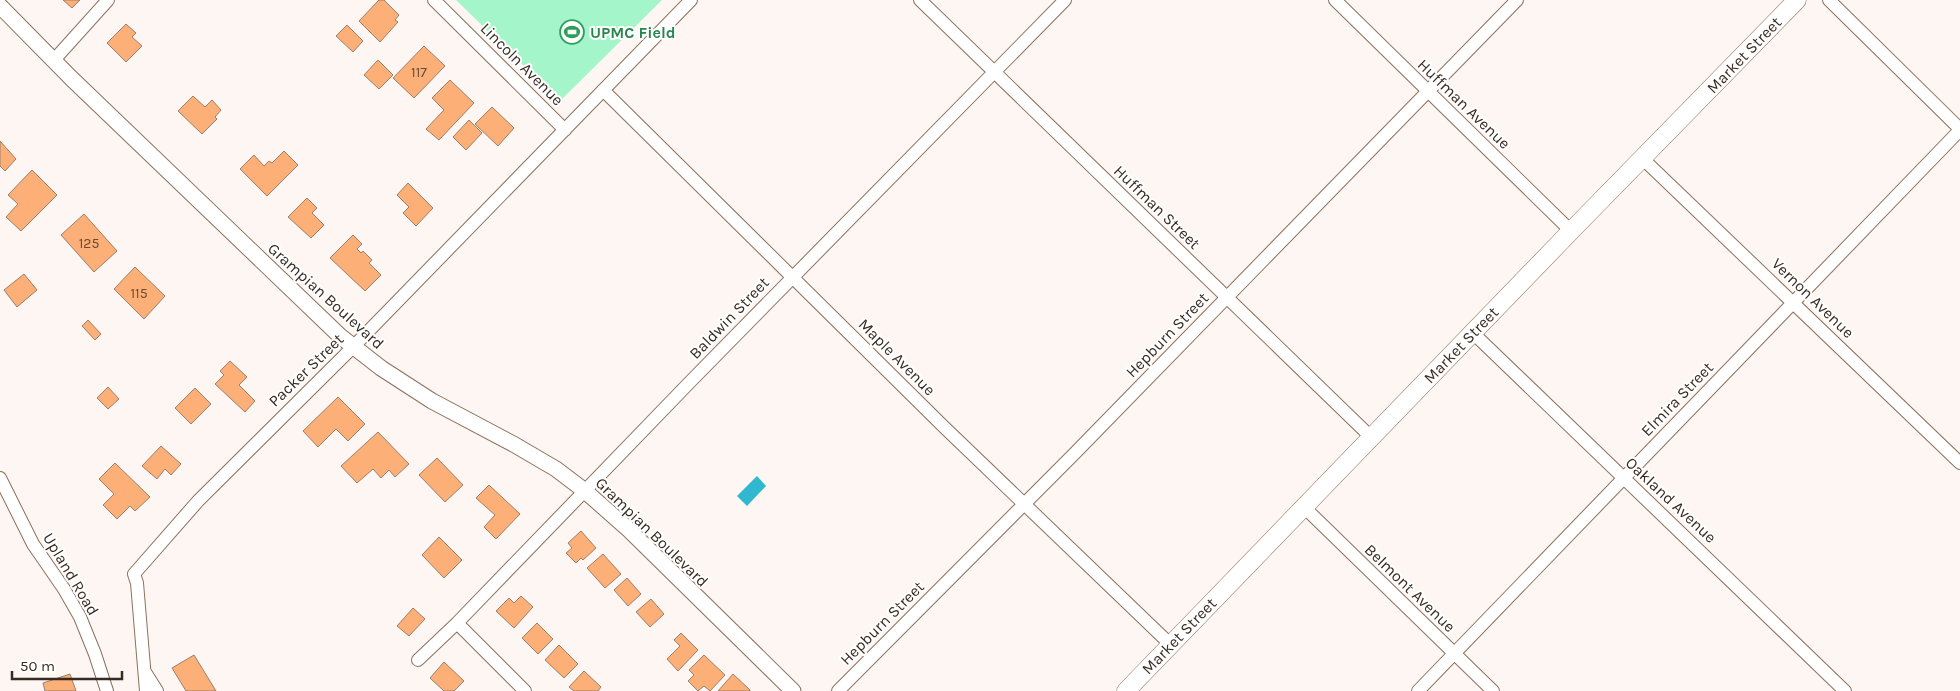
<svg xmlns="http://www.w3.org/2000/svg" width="1960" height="691" font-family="Karla,sans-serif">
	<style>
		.green { fill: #a5f5ca }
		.water { fill: #2fb8d0 }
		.building { fill: #fcaf77; stroke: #9c7e6a }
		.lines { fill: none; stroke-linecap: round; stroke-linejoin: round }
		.minor-casing { stroke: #8d705c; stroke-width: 14 }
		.tertiary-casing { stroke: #8d705c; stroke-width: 17 }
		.secondary-casing { stroke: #8d705c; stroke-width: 19 }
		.minor { stroke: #fff; stroke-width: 12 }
		.tertiary { stroke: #fff; stroke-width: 15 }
		.secondary { stroke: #fff; stroke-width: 18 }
		.labels { text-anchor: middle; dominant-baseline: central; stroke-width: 4; stroke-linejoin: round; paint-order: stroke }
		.number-label { font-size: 14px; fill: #684b37 }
		.leisure-label { font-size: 16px; font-weight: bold; fill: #27864d; stroke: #fff; text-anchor: start }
		.street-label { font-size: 16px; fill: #372a22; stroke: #fff }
	</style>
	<rect width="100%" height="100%" fill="#fdf6f2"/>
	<path class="green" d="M 456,0 L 662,0 L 560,101 Z"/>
	<path class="water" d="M 757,476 L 766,486 L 747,506 L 737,496 Z"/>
	<path class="building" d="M 63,0 L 80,0 L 72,8 Z
		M 379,0 L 384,0 L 399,15 L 395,20 L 398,22 L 380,42 L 359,21 Z
		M 126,24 L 136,33 L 132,37 L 142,46 L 126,62 L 107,43 Z
		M 347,25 L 363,41 L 353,52 L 336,36 Z
		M 424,46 L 445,66 L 414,98 L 393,78 Z
		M 378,60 L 393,75 L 379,89 L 364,75 Z
		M 450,80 L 474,103 L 439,140 L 426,129 L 444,110 L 432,98 Z
		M 193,96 L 205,107 L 212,100 L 221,110 L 215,117 L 217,119 L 202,134 L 178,111 Z
		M 492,107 L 514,128 L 498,146 L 475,124 Z
		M 469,120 L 482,133 L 466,150 L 453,137 Z
		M 0,141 L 16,159 L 5,171 L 0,166 Z
		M 284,151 L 298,165 L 267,196 L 240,169 L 254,155 L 264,166 L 269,161 L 272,163 Z
		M 32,170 L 57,195 L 21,231 L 6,217 L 18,204 L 8,195 Z
		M 408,183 L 433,208 L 416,226 L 403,213 L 409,207 L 397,195 Z
		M 307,198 L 317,208 L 312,213 L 324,225 L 311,238 L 288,217 Z
		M 84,214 L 117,251 L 94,272 L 61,235 Z
		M 353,235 L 362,244 L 357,249 L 361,253 L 363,251 L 372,260 L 369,263 L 381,275 L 365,291 L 330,258 Z
		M 135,267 L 165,296 L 144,319 L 114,289 Z
		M 24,274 L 37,290 L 17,307 L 4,290 Z
		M 88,320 L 101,334 L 95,340 L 82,326 Z
		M 230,361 L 247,377 L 239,385 L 255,401 L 245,412 L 215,384 L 224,375 L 220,371 Z
		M 108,387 L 119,399 L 108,409 L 97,398 Z
		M 195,388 L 211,404 L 191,424 L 175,408 Z
		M 338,397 L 365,424 L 348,441 L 336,429 L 318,447 L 303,431 Z
		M 378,432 L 409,464 L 395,477 L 389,470 L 381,478 L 373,469 L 357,483 L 341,466 Z
		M 161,446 L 181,464 L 171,475 L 165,469 L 157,479 L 142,466 Z
		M 437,458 L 463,485 L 445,502 L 419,475 Z
		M 115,463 L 150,497 L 135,511 L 130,506 L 117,519 L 103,505 L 114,494 L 99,479 Z
		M 489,485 L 520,514 L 496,539 L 484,527 L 495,515 L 476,498 Z
		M 581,531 L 596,548 L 583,560 L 581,558 L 576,563 L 566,553 L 572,548 L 568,543 Z
		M 439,537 L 462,560 L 444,578 L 422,555 Z
		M 603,554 L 621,574 L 605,588 L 587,568 Z
		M 627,578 L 641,594 L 628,606 L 614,590 Z
		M 521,596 L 533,607 L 514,628 L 496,611 L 509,598 L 514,603 Z
		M 651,599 L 664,614 L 650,627 L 636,612 Z
		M 413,608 L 425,619 L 409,636 L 397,626 Z
		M 537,623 L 553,639 L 538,654 L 522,638 Z
		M 681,633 L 698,650 L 678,671 L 667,659 L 680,646 L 674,640 Z
		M 559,645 L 578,664 L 564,678 L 545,660 Z
		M 194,655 L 216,691 L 186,691 L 172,668 Z
		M 704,655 L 725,675 L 710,691 L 704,686 L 698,691 L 688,681 L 694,675 L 689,670 Z
		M 444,662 L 464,681 L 454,691 L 444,691 L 430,678 Z
		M 584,671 L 601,687 L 598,691 L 574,691 L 569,687 Z
		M 70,674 L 76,691 L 45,691 L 43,683 Z
		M 733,674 L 750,690 L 750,691 L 718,691 Z"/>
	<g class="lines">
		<g class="minor-casing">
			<path id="minor" d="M 434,0 L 565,130
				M 920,0 L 1372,438
				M 1335,0 L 1571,231
				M 1829,0 L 1960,129
				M 54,60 L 108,0
				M 603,90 L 944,427 L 1171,645
				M 1642,158 L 1960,463
				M 1473,333 L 1845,691
				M 0,478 L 33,544 L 64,589 L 80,617 L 95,654 L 107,691
				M 1304,507 L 1493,691
				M 457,623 L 525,691
				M 418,660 L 457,623 L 688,384 L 1065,0
				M 145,672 L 157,691
				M 146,691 L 137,583 L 134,574 L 198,501 L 353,347 L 691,0
				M 838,691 L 1075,453 L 1517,0
				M 1418,691 L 1960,130"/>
		</g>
		<g class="tertiary-casing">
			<path id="tertiary" d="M 0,6 L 71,78 L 340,336 L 381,368 L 432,401 L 515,445 L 556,469 L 585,491 L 627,528 L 793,691"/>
		</g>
		<g class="secondary-casing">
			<path id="secondary" d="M 1126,691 L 1571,231 L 1797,0"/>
		</g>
		<use href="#minor" class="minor"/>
		<use href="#tertiary" class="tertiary"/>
		<use href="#secondary" class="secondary"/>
	</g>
	<defs>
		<g id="stadium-ring" transform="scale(1.25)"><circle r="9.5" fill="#fff" stroke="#2e9e5b" stroke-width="1.5"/><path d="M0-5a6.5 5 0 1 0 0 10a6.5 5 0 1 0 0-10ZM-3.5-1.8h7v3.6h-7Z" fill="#2e9e5b"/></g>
	</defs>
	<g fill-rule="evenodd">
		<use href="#stadium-ring" x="572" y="32"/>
	</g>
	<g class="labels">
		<g class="number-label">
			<text x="419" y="72">117</text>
			<text x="89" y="243">125</text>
			<text x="139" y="293">115</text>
		</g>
		<g class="leisure-label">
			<text x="590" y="32">UPMC Field</text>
		</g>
		<g class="street-label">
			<text transform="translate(1744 55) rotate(-46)">Market Street</text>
			<text transform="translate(522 64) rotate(45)">Lincoln Avenue</text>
			<text transform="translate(1464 104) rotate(44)">Huffman Avenue</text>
			<text transform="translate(1157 207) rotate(44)">Huffman Street</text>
			<text transform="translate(326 296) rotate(42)">Grampian Boulevard</text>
			<text transform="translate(1813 298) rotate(44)">Vernon Avenue</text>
			<text transform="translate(729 318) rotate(-46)">Baldwin Street</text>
			<text transform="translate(1167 335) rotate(-46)">Hepburn Street</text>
			<text transform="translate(1461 345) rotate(-46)">Market Street</text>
			<text transform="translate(897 357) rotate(45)">Maple Avenue</text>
			<text transform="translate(306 370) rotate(-44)">Packer Street</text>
			<text transform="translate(1677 399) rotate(-46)">Elmira Street</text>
			<text transform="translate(1671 500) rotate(43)">Oakland Avenue</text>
			<text transform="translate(652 532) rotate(44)">Grampian Boulevard</text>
			<text transform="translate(71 574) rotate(59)">Upland Road</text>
			<text transform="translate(1410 588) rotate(44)">Belmont Avenue</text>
			<text transform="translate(882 623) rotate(-45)">Hepburn Street</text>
			<text transform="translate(1179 636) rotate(-46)">Market Street</text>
		</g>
	</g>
	<path d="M12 671v8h110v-8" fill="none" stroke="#372a22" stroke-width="2.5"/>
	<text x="20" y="671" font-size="15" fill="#372a22" stroke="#ffffff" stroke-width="4" paint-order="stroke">50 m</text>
</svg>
